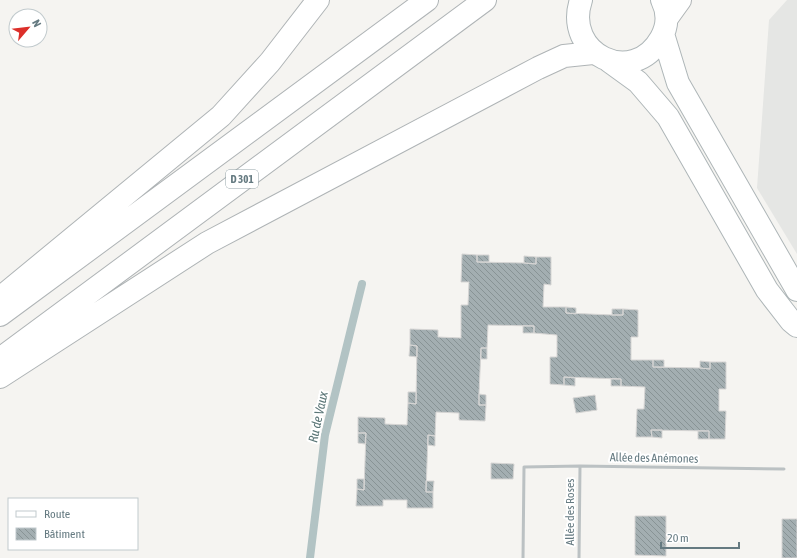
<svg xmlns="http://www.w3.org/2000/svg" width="797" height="558" font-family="'Asap Condensed',sans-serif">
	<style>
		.built { fill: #e5e6e4 }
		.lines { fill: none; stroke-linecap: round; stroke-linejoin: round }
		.stream { stroke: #b2c3c4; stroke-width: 8 }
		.building { fill: url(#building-back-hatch); stroke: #d6d5d4 }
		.secondary-casing { stroke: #aeb6b8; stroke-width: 24 }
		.highway-casing { stroke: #afb4b6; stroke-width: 24 }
		.lane { stroke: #bbc1c3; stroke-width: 3 }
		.secondary { stroke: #fff; stroke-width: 22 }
		.highway { stroke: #fff; stroke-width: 22 }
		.labels { text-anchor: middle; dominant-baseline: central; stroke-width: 4; stroke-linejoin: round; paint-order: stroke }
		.shield { fill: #fff; stroke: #93a2a7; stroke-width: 1 }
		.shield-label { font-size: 11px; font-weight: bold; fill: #657a81 }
		.street-label { font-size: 12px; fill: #657a81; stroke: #fff }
		.water-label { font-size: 13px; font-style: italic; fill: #5b7677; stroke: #fff }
	</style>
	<defs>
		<pattern id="building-back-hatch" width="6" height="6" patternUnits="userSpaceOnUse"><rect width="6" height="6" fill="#a3aeb1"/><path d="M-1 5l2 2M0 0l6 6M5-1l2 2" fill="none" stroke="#889395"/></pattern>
	</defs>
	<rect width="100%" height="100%" fill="#f5f4f1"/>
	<path class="built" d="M 787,0 L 797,0 L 797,254 L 757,188 L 769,20 Z"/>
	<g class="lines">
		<path class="stream" d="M 310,558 L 325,435 L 362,284"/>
	</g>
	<path class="building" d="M 462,254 L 477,255 L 477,262 L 524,263 L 536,264 L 536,257 L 551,257 L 551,285 L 544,284 L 543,307 L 566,307 L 566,313 L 612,315 L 623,315 L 623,309 L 638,310 L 638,337 L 631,337 L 631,360 L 653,360 L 653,367 L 700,368 L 710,369 L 710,362 L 726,362 L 726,389 L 719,389 L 719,411 L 726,411 L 725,439 L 709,439 L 709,431 L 651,430 L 652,437 L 636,437 L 637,409 L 644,409 L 645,387 L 621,386 L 621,379 L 564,377 L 564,385 L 550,384 L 550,357 L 557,357 L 557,335 L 534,333 L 534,326 L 488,325 L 487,348 L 481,348 L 479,394 L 479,405 L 486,405 L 485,421 L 459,420 L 459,413 L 436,412 L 435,436 L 428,435 L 426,492 L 433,492 L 433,508 L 407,508 L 407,500 L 383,500 L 383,506 L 356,506 L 357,489 L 364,490 L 366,433 L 358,433 L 358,417 L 385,418 L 385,424 L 407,425 L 408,403 L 416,404 L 417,346 L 410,345 L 410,329 L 438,330 L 438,337 L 461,338 L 461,305 L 468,305 L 469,282 L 461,282 Z
		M 477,255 L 489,255 L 489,262 L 477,262 Z
		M 524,256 L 536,257 L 536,264 L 524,263 Z
		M 566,307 L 576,308 L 576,314 L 566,313 Z
		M 612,309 L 623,309 L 623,315 L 612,315 Z
		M 523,326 L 534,326 L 534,333 L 523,333 Z
		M 410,345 L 417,346 L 417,357 L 409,356 Z
		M 481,348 L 487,348 L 487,359 L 481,359 Z
		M 653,360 L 664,360 L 664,367 L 653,367 Z
		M 700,361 L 710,362 L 710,369 L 700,368 Z
		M 564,377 L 575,378 L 575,386 L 564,385 Z
		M 611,379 L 621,379 L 621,386 L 611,386 Z
		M 408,392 L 416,392 L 416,404 L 408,403 Z
		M 479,394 L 486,395 L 486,405 L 479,405 Z
		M 595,395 L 597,410 L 576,413 L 573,398 Z
		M 651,430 L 662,430 L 662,438 L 652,437 Z
		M 698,431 L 709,431 L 709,439 L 698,439 Z
		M 358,433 L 366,433 L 365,444 L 358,443 Z
		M 428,435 L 435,436 L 435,446 L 428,445 Z
		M 491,463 L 514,464 L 513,479 L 491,479 Z
		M 357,479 L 364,479 L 364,490 L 357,489 Z
		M 426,481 L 434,481 L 433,492 L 426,492 Z
		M 635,516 L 666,516 L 666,556 L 635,555 Z
		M 782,519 L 797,519 L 797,558 L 782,558 Z"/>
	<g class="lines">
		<g class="secondary-casing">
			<path id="secondary" d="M 581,0 C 563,54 633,88 661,38 C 668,26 668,12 662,0
				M 663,34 L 678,83 L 797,290
				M 609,61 L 638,82 L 668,117 L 767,290 L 791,321 L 797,326"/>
		</g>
		<g class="highway-casing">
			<path id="highway" d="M 667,18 L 680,0
				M 0,298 L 221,116 L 270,62 L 318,0
				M 0,315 L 427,0
				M 0,359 L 485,0
				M 0,377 L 207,243 L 538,68 L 564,56 L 593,53"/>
		</g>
		<path class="lane" d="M 523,558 L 524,467 L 580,466 L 784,469
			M 579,558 L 580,466"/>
		<use href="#secondary" class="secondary"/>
		<use href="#highway" class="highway"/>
	</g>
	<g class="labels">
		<rect class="shield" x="226" y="170" width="32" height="18" rx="3"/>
		<g class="shield-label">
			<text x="242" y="179">D 301</text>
		</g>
		<g class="street-label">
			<text transform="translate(654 458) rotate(1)">Allée des Anémones</text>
			<text transform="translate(570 512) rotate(-90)">Allée des Roses</text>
		</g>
		<g class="water-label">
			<text transform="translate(318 417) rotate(-78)">Ru de Vaux</text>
		</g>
	</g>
	<rect x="8" y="498" width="130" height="52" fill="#ffffff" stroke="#c1cacd"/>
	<rect x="16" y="511" width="20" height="6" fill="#ffffff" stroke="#c1cacd"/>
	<text x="44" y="518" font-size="12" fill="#657a81">Route</text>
	<rect x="16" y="528" width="20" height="12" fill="url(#building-back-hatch)" stroke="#c1cacd"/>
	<text x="44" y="538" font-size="12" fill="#657a81">Bâtiment</text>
	<g transform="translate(28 28) rotate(62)"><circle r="19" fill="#ffffff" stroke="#c1cacd"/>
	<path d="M0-3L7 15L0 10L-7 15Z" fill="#dc2f2a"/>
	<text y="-6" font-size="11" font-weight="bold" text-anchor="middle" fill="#657a81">N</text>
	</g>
	<path d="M661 542v6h78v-6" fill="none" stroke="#657a81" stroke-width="2"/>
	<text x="667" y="542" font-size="12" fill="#657a81" stroke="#ffffff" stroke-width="3" paint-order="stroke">20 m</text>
</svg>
